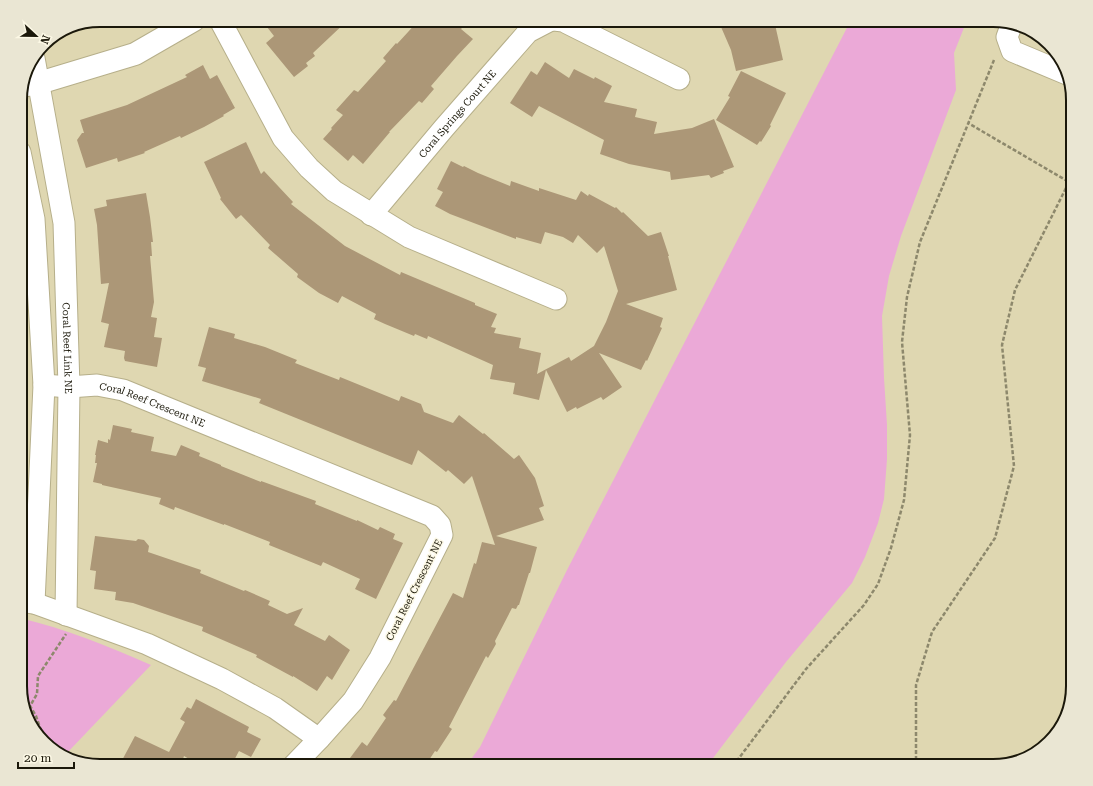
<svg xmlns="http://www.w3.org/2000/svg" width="1093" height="786" font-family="'Roboto Serif',serif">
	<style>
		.green { fill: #eba9d7 }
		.building { fill: #ac9777 }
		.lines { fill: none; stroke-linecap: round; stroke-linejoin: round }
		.minor-casing { stroke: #b6af8a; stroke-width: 23 }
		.tertiary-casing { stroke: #b6af8a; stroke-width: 24 }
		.path { stroke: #8d886c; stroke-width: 2.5; stroke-dasharray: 4 2; stroke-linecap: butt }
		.minor { stroke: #fff; stroke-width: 21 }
		.tertiary { stroke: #fff; stroke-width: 22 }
		.labels { text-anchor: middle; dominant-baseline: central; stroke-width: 3; stroke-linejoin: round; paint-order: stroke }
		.street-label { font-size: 10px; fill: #1b180a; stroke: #fcf8e5 }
		.rim { fill: none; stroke: #1b180a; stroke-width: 2 }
	</style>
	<rect width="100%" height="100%" fill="#dfd7b1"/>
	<path class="green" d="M 851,20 L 967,20 L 954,53 L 956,90 L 901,236 L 889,276 L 882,316 L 884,378 L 887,425 L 887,459 L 884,499 L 878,523 L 865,557 L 852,583 L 786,662 L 707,766 L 466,766 L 480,747 L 567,570 Z
		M 20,618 C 66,629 108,646 151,665 L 66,754 L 52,750 L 31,726 L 20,691 Z"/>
	<path class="building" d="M 275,20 L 285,20 L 291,27 L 298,20 L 348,20 L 313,53 L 315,56 L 306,63 L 308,66 L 294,77 L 266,43 L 274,36 L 267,27 Z
		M 419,20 L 469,20 L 461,29 L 473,39 L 457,56 L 431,86 L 434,89 L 422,103 L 419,101 L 389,132 L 390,132 L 363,164 L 353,155 L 348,161 L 323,139 L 332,129 L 331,128 L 343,115 L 336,110 L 354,90 L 358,92 L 386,61 L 383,58 L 396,43 L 397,44 Z
		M 718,20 L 774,20 L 783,60 L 736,71 L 731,50 Z
		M 545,62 L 569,78 L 574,69 L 594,79 L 595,77 L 612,86 L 604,102 L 637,109 L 635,117 L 657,122 L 654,134 L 692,128 L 714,119 L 734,167 L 723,171 L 724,173 L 711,178 L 709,175 L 671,180 L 670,172 L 629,164 L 600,154 L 604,140 L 539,106 L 532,117 L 510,103 L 531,71 L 537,75 Z
		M 203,65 L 210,79 L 217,75 L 235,108 L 223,115 L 224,116 L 204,127 L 181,138 L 180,136 L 144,152 L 145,153 L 118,162 L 117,158 L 86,168 L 77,140 L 82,133 L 84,133 L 80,120 L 127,105 L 187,77 L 185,75 Z
		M 741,71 L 786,93 L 770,125 L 771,126 L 761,142 L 760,141 L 757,145 L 716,120 L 730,97 L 728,96 Z
		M 246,142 L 261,174 L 264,171 L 293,202 L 291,204 L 345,246 L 400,275 L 401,272 L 475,303 L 475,305 L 497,314 L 491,327 L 496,328 L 494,333 L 521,338 L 519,348 L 541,353 L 537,374 L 569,357 L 571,361 L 594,346 L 606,322 L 618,291 L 604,246 L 597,253 L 578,235 L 573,243 L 563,237 L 545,232 L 541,244 L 516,237 L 516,239 L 450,214 L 435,206 L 443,192 L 437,189 L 451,161 L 463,167 L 464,166 L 478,173 L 510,186 L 511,181 L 539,191 L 539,188 L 576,200 L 581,191 L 588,196 L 589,194 L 615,208 L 616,207 L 622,213 L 623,212 L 648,236 L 661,232 L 669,256 L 668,256 L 677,290 L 626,304 L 663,318 L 660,327 L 662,328 L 647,361 L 646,360 L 641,370 L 599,353 L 622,387 L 603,400 L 601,397 L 577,409 L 576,407 L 567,412 L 546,370 L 539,400 L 513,394 L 515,383 L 490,379 L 493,365 L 428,336 L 427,339 L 415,334 L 414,336 L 385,324 L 374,319 L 376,314 L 342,296 L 338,303 L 319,293 L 297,277 L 298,274 L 268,248 L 270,245 L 241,215 L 236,219 L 220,199 L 221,198 L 204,162 Z
		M 146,193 L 150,217 L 153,242 L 151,242 L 152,256 L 150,256 L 154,302 L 151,317 L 157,318 L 154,337 L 162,338 L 157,367 L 125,361 L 124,358 L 125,351 L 104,347 L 109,324 L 101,322 L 109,283 L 101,284 L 97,225 L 94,209 L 107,206 L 106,200 Z
		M 209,327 L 235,334 L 234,338 L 265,347 L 297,360 L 295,363 L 339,380 L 340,377 L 399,401 L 401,396 L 421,404 L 424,412 L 453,423 L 459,415 L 483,434 L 484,433 L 514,459 L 519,455 L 535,478 L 544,506 L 539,508 L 544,520 L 496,536 L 537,547 L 530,573 L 529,573 L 519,605 L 518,605 L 516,609 L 512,608 L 495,641 L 496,644 L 488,658 L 486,656 L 449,727 L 452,729 L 437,752 L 435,751 L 425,766 L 360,766 L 350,758 L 362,742 L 367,746 L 386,718 L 383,715 L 394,700 L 396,701 L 453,593 L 463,598 L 474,563 L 476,564 L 482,542 L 495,545 L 472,476 L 464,484 L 448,470 L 446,472 L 418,450 L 412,465 L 259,403 L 261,399 L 202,381 L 206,368 L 198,366 Z
		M 113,425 L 132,429 L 131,432 L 154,437 L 151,451 L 176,456 L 181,445 L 200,453 L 199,456 L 221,465 L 221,466 L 261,482 L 261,481 L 316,501 L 315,504 L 357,521 L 357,520 L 378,530 L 380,527 L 395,534 L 393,539 L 403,543 L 376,599 L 355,589 L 360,579 L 323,562 L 321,566 L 269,545 L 270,542 L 224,524 L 224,525 L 175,507 L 174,510 L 159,504 L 161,498 L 102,485 L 102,484 L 93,482 L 97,463 L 95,463 L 96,455 L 95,455 L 98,440 L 108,443 L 108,439 L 110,440 Z
		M 95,536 L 136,541 L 138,539 L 144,540 L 149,546 L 148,552 L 201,570 L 200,573 L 244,591 L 245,590 L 270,601 L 268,605 L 287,614 L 303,608 L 294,625 L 325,641 L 329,635 L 350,650 L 332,680 L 327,676 L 317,691 L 293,676 L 293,677 L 256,657 L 257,655 L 202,631 L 203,627 L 133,603 L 115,600 L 116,592 L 94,589 L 96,571 L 90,570 Z
		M 196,699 L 249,727 L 247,732 L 261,739 L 251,757 L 239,751 L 231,766 L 201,766 L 184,756 L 183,759 L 198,766 L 119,766 L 135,736 L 169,752 L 185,722 L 180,719 L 187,707 L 191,709 Z"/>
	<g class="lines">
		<g class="minor-casing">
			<g id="minor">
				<path d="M 220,20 L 283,138 L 309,168 L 334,191 L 409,237 L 556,299"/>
				<path d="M 554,20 L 563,21 L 679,79"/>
				<path d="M 1011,26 L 1007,37 L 1012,51 L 1067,74"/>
				<path id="s1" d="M 34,58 L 64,223 L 69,387 L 66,615"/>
				<path d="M 20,152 L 34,219 L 44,385 L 34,603"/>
				<path id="s2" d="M 371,215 L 444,128 L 528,32 L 551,20"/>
				<path id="s3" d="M 44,385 L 69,387 L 97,385 L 123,390 L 432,516 L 440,525 L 442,535 L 380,658 L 353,701 L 319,739 L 293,766"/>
				<path d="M 20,601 L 34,603 L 147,644 L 222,679 L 275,708 L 319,739"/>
			</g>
		</g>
		<g class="tertiary-casing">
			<path id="tertiary" d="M 22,86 L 39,83 L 135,54 L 194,20"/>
		</g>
		<path class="path" d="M 25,708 L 30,706
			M 45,742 L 36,716 L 30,706 L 37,694 L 38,676 L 66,634
			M 733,766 L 806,669 L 864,605 L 878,584 L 891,548 L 904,500 L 910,435 L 902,342 L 907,297 L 920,242 L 994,60
			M 916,766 L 916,685 L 932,632 L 995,538 L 1014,466 L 1002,345 L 1015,290 L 1069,182 L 968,123"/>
		<use href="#minor" class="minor"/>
		<use href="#tertiary" class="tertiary"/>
	</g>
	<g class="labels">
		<g class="street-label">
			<text stroke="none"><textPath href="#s2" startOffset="133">Coral Springs Court NE</textPath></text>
			<text stroke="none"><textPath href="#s1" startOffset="293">Coral Reef Link NE</textPath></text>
			<text stroke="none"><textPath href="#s3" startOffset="112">Coral Reef Crescent NE</textPath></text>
			<text transform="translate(414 590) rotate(-63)">Coral Reef Crescent NE</text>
		</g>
	</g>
	<path d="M0 0H1093V786H0ZM100 27H993A73 73 0 0 1 1066 100V686A73 73 0 0 1 993 759H100A73 73 0 0 1 27 686V100A73 73 0 0 1 100 27Z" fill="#eae6d3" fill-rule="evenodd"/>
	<path class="rim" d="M100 27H993A73 73 0 0 1 1066 100V686A73 73 0 0 1 993 759H100A73 73 0 0 1 27 686V100A73 73 0 0 1 100 27Z"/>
	<g transform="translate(36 36) rotate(112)" stroke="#fcf8e5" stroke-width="3" paint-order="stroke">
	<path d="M0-3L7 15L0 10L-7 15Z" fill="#1b180a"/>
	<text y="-6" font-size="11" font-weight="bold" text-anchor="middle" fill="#1b180a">N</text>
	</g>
	<path d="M18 762v6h56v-6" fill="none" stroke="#1b180a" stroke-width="2"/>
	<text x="24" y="762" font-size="12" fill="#1b180a" stroke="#fcf8e5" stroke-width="3" paint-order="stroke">20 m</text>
</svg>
